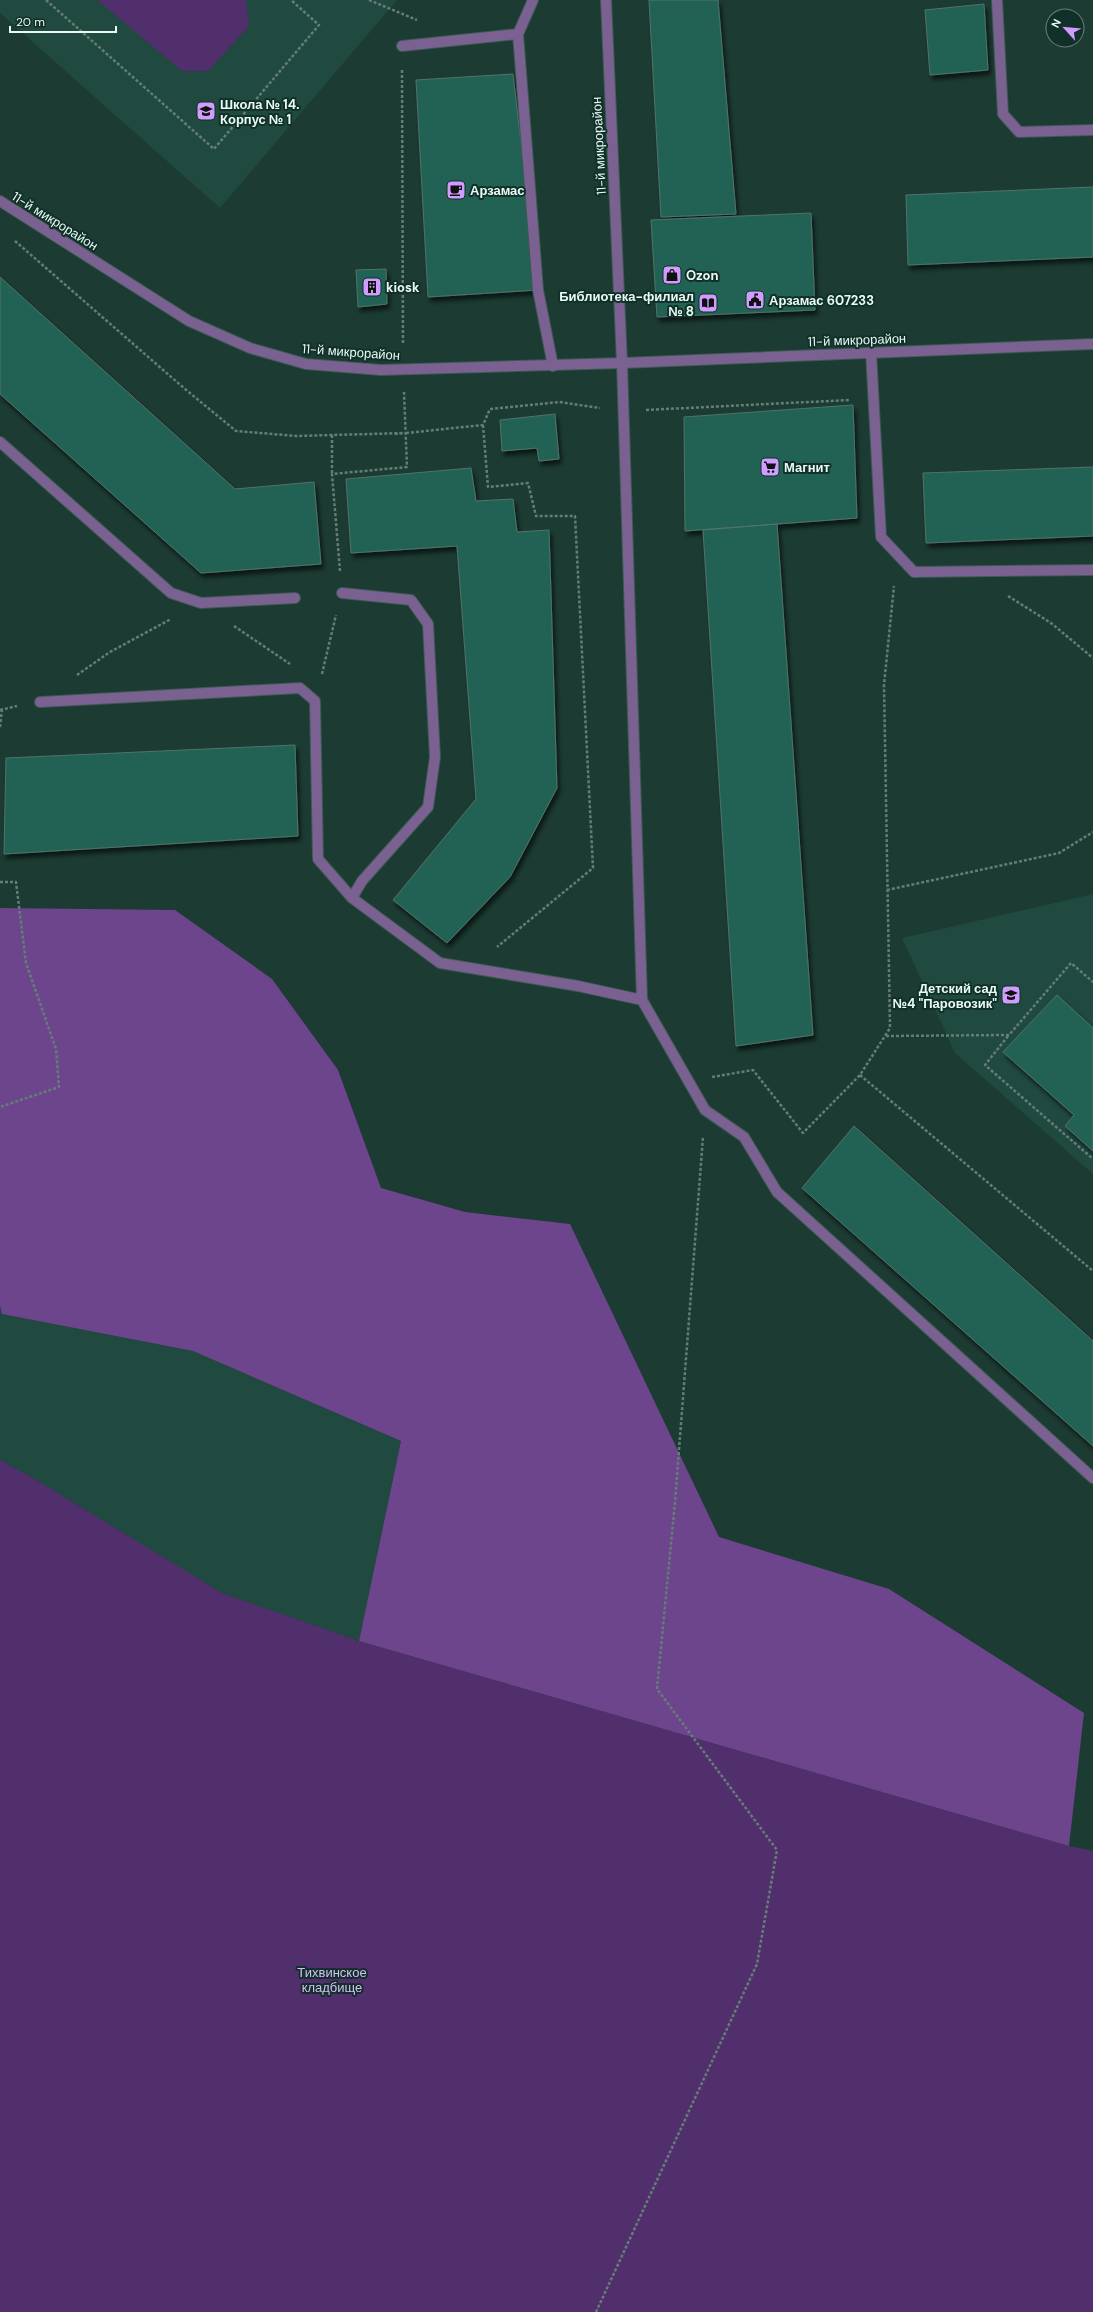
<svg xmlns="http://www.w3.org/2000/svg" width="1093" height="2312" font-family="'DM Sans',sans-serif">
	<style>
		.built { fill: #204940 }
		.green { fill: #512f6d }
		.forest { fill: #6c458c }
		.building { fill: #206255; stroke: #52736a; filter: url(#shadow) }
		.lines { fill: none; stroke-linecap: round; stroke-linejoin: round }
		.service-casing { stroke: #3d5a52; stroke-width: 12 }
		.minor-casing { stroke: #3d5a52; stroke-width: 12 }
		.path { stroke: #647e77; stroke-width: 2.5; stroke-dasharray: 3 2; stroke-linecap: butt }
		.service { stroke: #7a6192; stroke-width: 10 }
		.minor { stroke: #7a6192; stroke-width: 10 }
		.labels { text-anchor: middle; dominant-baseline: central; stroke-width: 4; stroke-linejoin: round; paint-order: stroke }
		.poi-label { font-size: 13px; font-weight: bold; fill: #e8faf4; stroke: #113029; text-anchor: start }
		.street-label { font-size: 13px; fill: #e8faf4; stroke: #113029 }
		.park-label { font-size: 13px; fill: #dabcf8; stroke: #113029 }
	</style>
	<defs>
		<filter id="shadow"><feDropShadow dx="2.5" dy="4.5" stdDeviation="2" flood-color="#0009"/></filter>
	</defs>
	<rect width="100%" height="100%" fill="#1c3b33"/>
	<path class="built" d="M 0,0 L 397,0 L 220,208 L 0,13 Z
		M 1093,894 L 1093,1174 L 955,1053 L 902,938 Z
		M 0,1306 L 2,1314 L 193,1351 L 401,1441 L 359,1641 L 221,1593 L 30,1476 L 0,1460 Z"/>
	<path class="green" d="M 97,0 L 246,0 L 249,26 L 208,71 L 182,71 Z
		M 0,1460 L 30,1476 L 222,1593 L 359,1641 L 1069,1846 L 1093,1851 L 1093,2312 L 0,2312 Z"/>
	<path class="forest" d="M 0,908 L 175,910 L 272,979 L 338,1070 L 381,1188 L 465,1212 L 570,1224 L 719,1537 L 889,1589 L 1084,1713 L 1069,1846 L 359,1641 L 401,1441 L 193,1351 L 2,1314 L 0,1306 Z"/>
	<path class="building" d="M 649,0 L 718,0 L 736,214 L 661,217 Z
		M 984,4 L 988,70 L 930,75 L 925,10 Z
		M 513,74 L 538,290 L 428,297 L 416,80 Z
		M 1093,187 L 1093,257 L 908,265 L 906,195 Z
		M 811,213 L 815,310 L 657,317 L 651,220 Z
		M 386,269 L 387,304 L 358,307 L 356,270 Z
		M 0,277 L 235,489 L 314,482 L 321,564 L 201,573 L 0,394 Z
		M 853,405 L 857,518 L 685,531 L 684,417 Z
		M 555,414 L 559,459 L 539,461 L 537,448 L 502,451 L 500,420 Z
		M 1093,467 L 1093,536 L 926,543 L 923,473 Z
		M 471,468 L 476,501 L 513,499 L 517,532 L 549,530 L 557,788 L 510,877 L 447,943 L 393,900 L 476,799 L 457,546 L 351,553 L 346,479 Z
		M 777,524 L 813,1035 L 736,1046 L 703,530 Z
		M 295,745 L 298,836 L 4,854 L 6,758 Z
		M 1057,995 L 1093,1028 L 1093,1151 L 1065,1126 L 1074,1115 L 1003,1052 Z
		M 854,1126 L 1093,1341 L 1093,1446 L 802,1188 Z"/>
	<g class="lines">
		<g class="service-casing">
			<path id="service" d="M 533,0 L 518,34 L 538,290 L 553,366
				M 997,0 L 1003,114 L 1019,132 L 1093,130
				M 402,46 L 518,34
				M 871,352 L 881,537 L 914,572 L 1093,570
				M 622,363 L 642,1000 L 705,1110 L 744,1137 L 777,1192 L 1093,1478
				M 0,442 L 171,593 L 201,603 L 295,598
				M 342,593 L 411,600 L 428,624 L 435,757 L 428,807 L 362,881 L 352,898
				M 40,702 L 300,688 L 315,701 L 318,859 L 352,898 L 440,963 L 578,986 L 642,1000"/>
		</g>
		<g class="minor-casing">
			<path id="minor" d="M 606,0 L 622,363
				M 0,201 L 189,321 L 250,348 L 306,364 L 381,370 L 622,363 L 1093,344"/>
		</g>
		<path class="path" d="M 46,0 L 214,149 L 319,25 L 291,0
			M 369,0 L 417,20
			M 402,70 L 403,345
			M 15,241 L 185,389 L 236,431 L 296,436 L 406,433 L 394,434
			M 646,410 L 849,400
			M 483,425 L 488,487 L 528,483 L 536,516 L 575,516 L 593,868 L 497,947
			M 406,433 L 483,425 L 490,409 L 559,402 L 600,408
			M 332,435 L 332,474
			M 340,571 L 332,474 L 407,467 L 404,392
			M 1008,596 L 1051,623 L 1093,658
			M 234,626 L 290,664
			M 322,674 L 336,615
			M 77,675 L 110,652 L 171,619
			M 0,710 L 17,706
			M 0,727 L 2,709
			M 0,882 L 16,882 L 26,963 L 56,1049 L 59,1087 L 0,1107
			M 887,890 L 1059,853 L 1093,832
			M 886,1036 L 1009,1035 L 1071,963 L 1093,982
			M 1008,1036 L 985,1065 L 1093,1159
			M 860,1075 L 1093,1271
			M 712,1077 L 753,1070 L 803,1133 L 860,1075 L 890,1028 L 884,685 L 894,586
			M 596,2312 L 757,1964 L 777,1850 L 657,1689 L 675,1502 L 703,1137"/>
		<use href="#service" class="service"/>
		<use href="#minor" class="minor"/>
	</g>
	<defs>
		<g id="school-square" transform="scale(1)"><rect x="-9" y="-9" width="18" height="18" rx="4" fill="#d09dfe" stroke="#113029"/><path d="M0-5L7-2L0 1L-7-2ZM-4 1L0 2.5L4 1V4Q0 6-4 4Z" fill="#111"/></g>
		<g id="cafe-square" transform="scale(1)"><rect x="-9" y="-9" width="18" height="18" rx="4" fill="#d09dfe" stroke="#113029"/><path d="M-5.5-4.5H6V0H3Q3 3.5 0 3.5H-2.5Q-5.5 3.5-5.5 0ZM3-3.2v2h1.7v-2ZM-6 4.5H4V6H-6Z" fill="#111"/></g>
		<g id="shop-square" transform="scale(1)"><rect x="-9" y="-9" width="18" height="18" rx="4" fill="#d09dfe" stroke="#113029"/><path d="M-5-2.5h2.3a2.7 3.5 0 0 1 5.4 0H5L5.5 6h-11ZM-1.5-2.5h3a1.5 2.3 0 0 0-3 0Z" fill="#111"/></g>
		<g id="building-square" transform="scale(1)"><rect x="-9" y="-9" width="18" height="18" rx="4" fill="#d09dfe" stroke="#113029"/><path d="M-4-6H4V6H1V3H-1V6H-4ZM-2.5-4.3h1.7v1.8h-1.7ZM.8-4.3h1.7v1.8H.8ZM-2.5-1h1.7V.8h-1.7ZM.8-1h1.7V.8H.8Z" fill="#111"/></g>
		<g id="civic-square" transform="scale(1)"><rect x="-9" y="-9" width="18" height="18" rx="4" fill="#d09dfe" stroke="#113029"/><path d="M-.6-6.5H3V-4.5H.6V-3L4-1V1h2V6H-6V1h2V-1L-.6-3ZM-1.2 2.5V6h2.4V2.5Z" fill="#111"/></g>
		<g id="library-square" transform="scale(1)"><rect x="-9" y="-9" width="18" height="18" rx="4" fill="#d09dfe" stroke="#113029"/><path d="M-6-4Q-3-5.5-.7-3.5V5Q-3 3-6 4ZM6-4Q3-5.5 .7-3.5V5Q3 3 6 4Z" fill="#111"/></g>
		<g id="supermarket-square" transform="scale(1)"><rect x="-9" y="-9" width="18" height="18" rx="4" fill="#d09dfe" stroke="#113029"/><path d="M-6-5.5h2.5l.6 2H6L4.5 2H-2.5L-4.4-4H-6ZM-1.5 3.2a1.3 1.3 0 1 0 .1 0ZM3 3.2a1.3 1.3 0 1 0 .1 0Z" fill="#111"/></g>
	</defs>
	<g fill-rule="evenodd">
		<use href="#school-square" x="206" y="111"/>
		<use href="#cafe-square" x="456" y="190"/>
		<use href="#shop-square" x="672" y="275"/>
		<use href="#building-square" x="372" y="287"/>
		<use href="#civic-square" x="755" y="300"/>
		<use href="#library-square" x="708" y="303"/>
		<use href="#supermarket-square" x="770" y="467"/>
		<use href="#school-square" x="1011" y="995"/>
	</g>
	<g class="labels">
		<g class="poi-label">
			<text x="220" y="104">Школа № 14.<tspan x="220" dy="15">Корпус № 1</tspan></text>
			<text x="470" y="190">Арзамас</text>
			<text x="686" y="275">Ozon</text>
			<text x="386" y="287">kiosk</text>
			<text x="694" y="296" text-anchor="end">Библиотека-филиал<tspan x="694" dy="15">№ 8</tspan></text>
			<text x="769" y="300">Арзамас 607233</text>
			<text x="784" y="467">Магнит</text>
			<text x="997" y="988" text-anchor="end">Детский сад<tspan x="997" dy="15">№4 "Паровозик"</tspan></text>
		</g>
		<g class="street-label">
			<text transform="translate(599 146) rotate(-93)">11-й микрорайон</text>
			<text transform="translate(55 221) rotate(32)">11-й микрорайон</text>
			<text transform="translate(857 340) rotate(-2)">11-й микрорайон</text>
			<text transform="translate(351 352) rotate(4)">11-й микрорайон</text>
		</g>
		<g class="park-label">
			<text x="332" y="1972">Тихвинское<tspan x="332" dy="15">кладбище</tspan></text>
		</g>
	</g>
	<g transform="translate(1065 28) rotate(297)"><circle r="19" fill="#113029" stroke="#67817a"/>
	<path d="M0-3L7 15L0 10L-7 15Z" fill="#d09dfe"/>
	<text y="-6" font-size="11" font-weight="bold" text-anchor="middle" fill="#e8faf4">N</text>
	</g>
	<path d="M10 26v6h106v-6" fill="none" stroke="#e8faf4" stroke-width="2"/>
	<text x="16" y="26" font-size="12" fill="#e8faf4" stroke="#113029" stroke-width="3" paint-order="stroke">20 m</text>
</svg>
